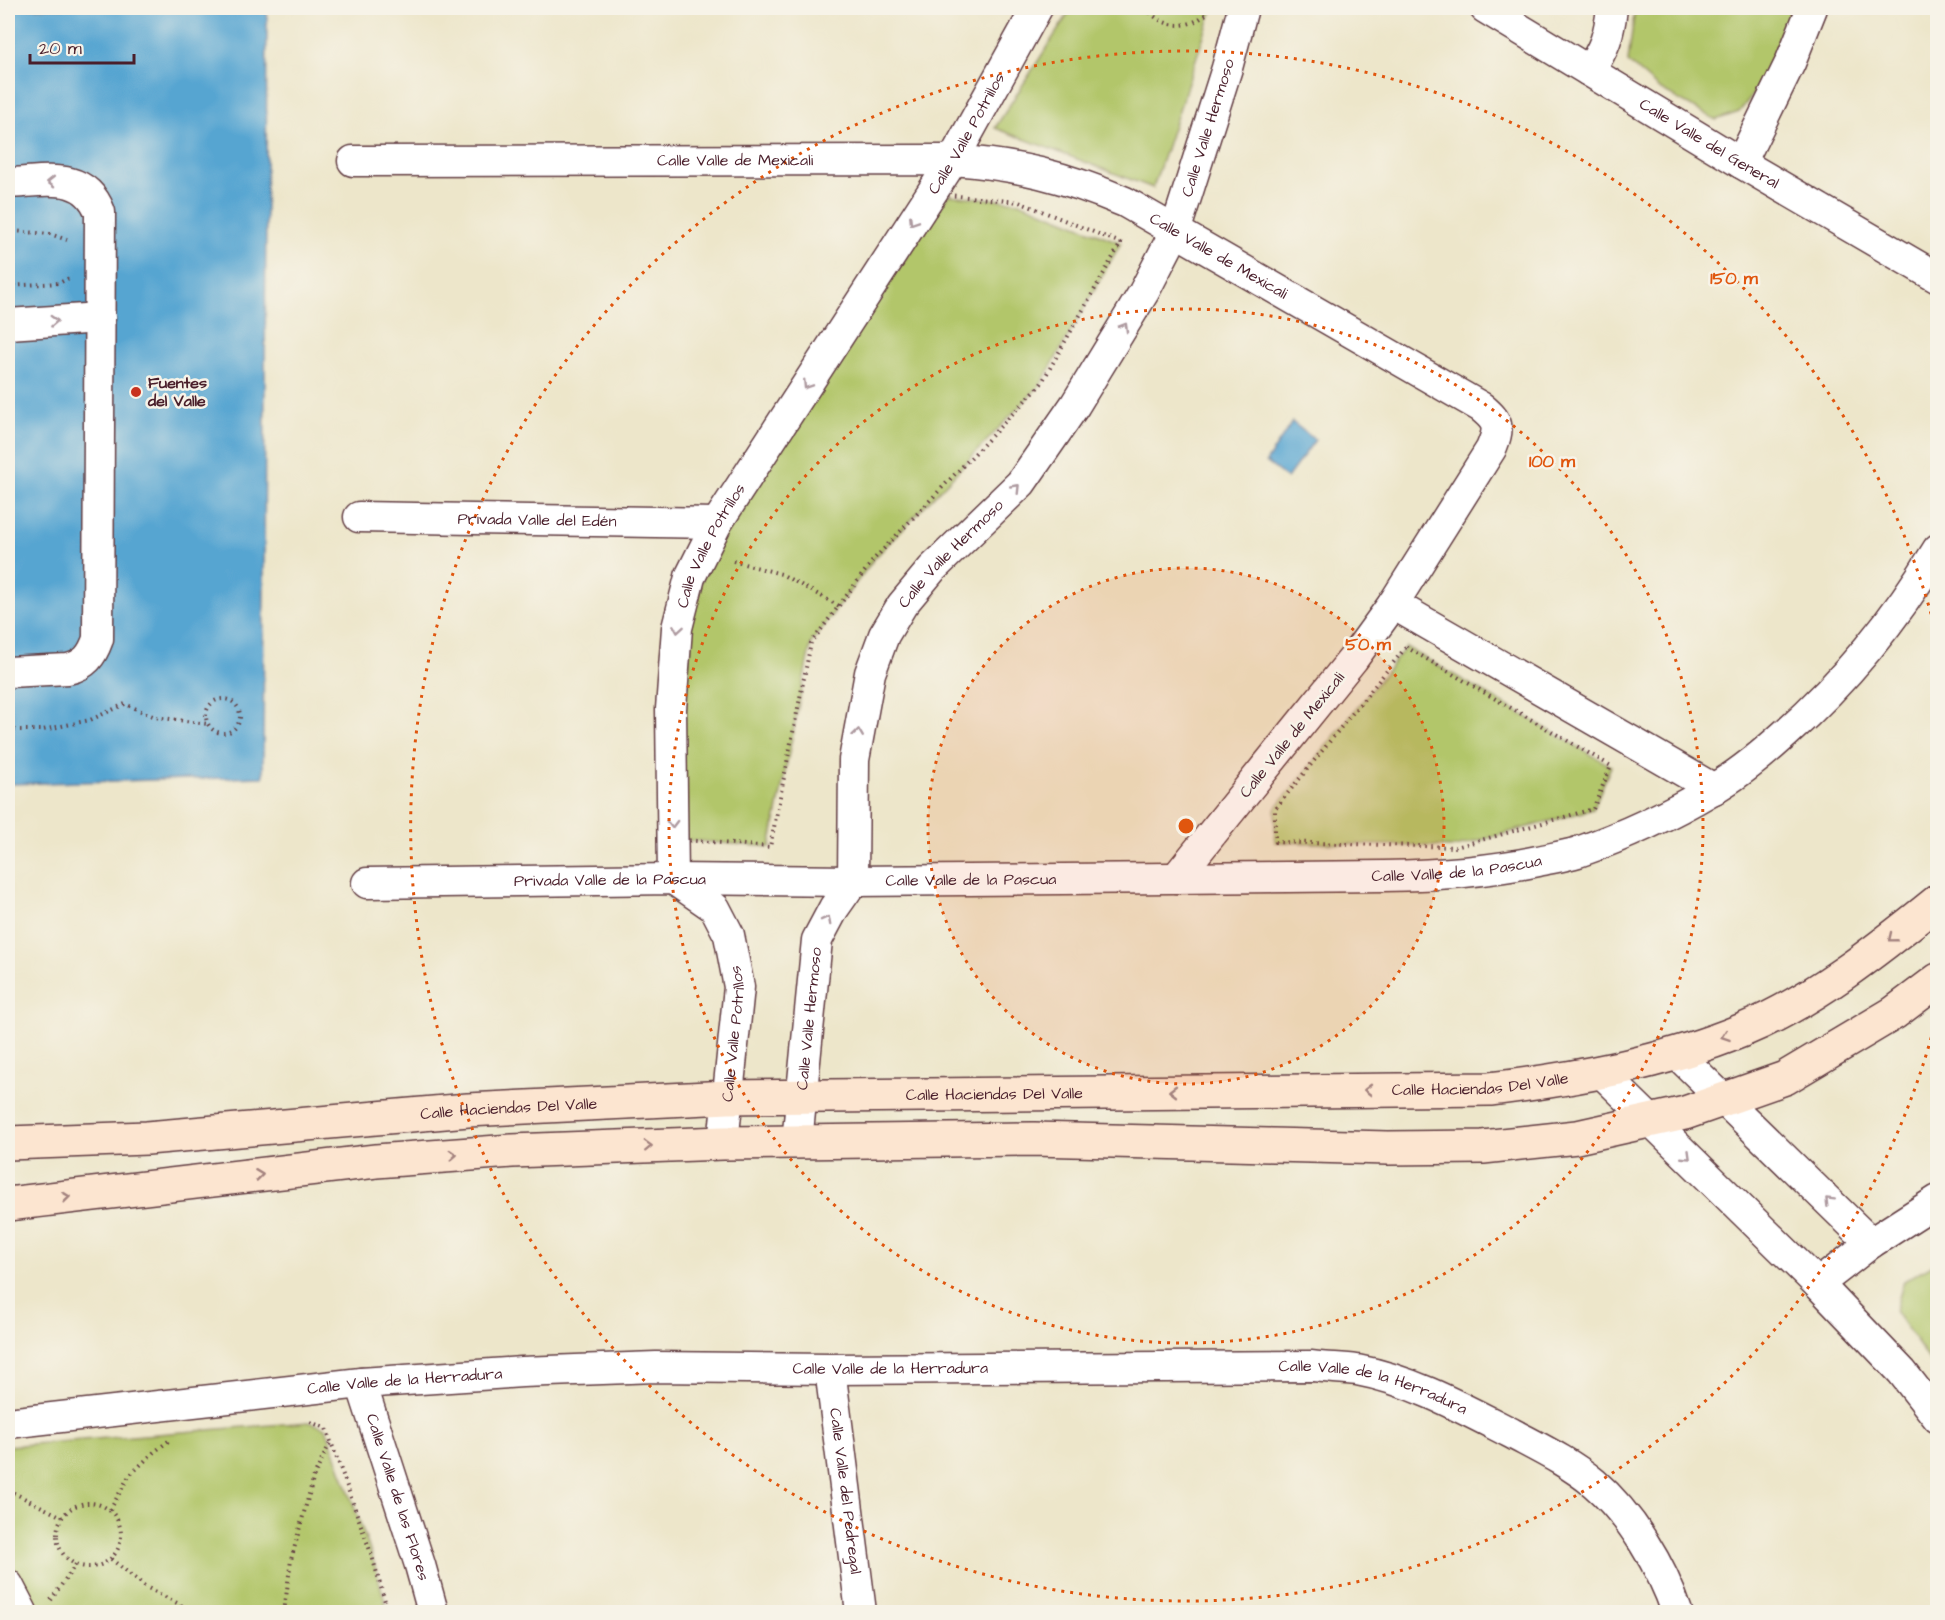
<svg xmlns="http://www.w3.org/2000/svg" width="1945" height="1620" font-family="'Architects Daughter',sans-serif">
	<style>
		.green { fill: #b2c66a; stroke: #7e724a; stroke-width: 1.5 }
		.water { fill: #57a5d1; stroke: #50627e; stroke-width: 1.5 }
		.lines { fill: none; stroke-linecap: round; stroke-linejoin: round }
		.street-casing { stroke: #623d43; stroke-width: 33 }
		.secondary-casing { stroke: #623d43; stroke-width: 36 }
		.path { stroke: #623d43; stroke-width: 4; stroke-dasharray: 1.5 4.5; stroke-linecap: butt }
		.street { stroke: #fff; stroke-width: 30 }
		.secondary { stroke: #fce5d0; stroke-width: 33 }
		.oneway { stroke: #ae9aa0 }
		.oneway2 { stroke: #a3827e }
		.ring { fill: none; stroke: #e0560e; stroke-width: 3; stroke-dasharray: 3 6 }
		.poi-dot { fill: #c8321e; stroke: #f7f3e8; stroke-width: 2 }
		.labels { text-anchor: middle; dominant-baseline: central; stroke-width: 5; stroke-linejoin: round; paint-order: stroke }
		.street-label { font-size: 16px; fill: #4a1f2b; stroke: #f7f3e8 }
		.poi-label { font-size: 16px; font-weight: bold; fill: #4a1f2b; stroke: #f7f3e8; text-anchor: start }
		.centre { fill: #e0560e; stroke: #f7f3e8; stroke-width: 3 }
		.ring-label { font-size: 18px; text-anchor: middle; font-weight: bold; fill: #e0560e; stroke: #f7f3e8; stroke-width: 5; stroke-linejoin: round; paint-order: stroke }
	</style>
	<rect width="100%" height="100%" fill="#f7f3e8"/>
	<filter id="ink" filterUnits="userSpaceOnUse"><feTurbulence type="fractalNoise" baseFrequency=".0167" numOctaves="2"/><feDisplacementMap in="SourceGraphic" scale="12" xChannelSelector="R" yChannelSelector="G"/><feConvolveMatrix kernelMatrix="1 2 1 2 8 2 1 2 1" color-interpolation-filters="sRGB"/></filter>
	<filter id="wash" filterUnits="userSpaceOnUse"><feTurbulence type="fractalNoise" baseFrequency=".008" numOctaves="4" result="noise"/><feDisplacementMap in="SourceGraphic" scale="24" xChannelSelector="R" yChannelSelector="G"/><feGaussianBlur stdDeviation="1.35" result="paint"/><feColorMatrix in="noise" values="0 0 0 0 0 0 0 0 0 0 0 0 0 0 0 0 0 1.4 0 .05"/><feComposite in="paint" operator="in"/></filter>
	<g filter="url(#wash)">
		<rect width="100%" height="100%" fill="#ede6ca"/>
		<path class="green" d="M 1072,8 L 1213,8 L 1153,188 L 995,128 Z
			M 1635,8 L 1793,8 L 1764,80 L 1739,112 L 1716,120 L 1659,89 L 1628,62 Z
			M 948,195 L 1019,202 L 1121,243 L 1041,384 L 874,559 L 811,643 L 770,847 L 674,839 L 679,642 L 717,537 Z
			M 1406,647 L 1611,766 L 1593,809 L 1456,847 L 1275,842 L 1275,809 Z
			M 1937,1262 L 1937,1371 L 1895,1311 L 1904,1281 Z
			M 309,1422 L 326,1428 L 372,1556 L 388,1612 L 36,1612 L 8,1560 L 8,1446 Z"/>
		<path class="water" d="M 8,8 L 267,8 L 263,777 L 8,784 Z
			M 1292,422 L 1315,440 L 1287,478 L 1266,462 Z"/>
	</g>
	<g filter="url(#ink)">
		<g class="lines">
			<g class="street-casing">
				<g id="street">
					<path id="s1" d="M 1485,8 L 1741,163 L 1938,278"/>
					<path d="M 1589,71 C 1605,48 1609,35 1612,8"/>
					<path id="s2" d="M 353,161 L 953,160 C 1018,165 1064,176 1125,202 L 1481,407 C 1499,422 1500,427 1491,449 L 1393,604 L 1353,659 L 1176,878"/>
					<path d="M 1741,163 L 1790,63 L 1812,8"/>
					<path d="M 8,183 C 44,182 84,170 100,212 L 98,639 C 92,656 85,665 68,669 L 8,672"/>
					<path d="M 8,324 L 100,318"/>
					<path id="s3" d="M 359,517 L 717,523"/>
					<path d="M 1393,604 L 1714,789"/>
					<path id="s4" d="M 367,883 L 673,879 L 853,881 L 1384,876 C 1437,875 1486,872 1538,861 C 1551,858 1565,856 1578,852 C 1624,836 1671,814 1713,789 C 1739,774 1763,754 1785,734 C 1846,680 1896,619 1938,549"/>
					<path d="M 1676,1053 L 1871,1243"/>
					<path d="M 1600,1071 L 1818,1284 L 1902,1372 L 1938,1418"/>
					<path id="s5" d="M 797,1142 L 817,940 L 834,908 L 853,881 L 854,760 L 870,673 L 884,635 L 902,605 L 932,569 L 1021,483 L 1075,405 L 1144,292 L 1175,232 L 1227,68 L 1243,8"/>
					<path id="s6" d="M 723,1143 L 739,987 L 729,935 L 715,908 L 673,879 L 671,709 L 677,628 L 690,577 L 717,523 L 953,160 L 1037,8"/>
					<path d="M 1818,1284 L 1871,1243 L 1938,1200"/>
					<path id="s7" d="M 830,1369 L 861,1612"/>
					<path id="s8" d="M 361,1383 L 420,1565 L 433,1612"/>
					<path id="s9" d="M 8,1423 L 361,1383 L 522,1372 L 656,1367 L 830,1369 L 1312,1366 C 1327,1368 1342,1368 1357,1370 C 1412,1380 1464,1409 1513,1434 C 1541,1449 1570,1463 1594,1483 C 1631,1515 1662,1567 1677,1612"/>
					<path d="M 8,1585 L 22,1612"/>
				</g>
			</g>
			<g class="secondary-casing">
				<g id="secondary">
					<path id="s10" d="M 8,1143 L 147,1138 L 468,1110 L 728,1097 L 1490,1089 C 1575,1079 1663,1063 1743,1030 C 1812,1002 1880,948 1938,901"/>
					<path d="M 8,1204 L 376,1161 L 512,1151 L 723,1143 L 1034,1139 L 1388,1148 L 1483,1147 L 1577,1137 L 1685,1113 L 1785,1078 L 1894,1013 L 1938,980"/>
				</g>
			</g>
			<path class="path" d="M 1146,8 C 1162,28 1188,31 1207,13
				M 948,195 L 1019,202 L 1121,243 L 1041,384 L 874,559 L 811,643 L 770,847 L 674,839 L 679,642 L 717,537 Z
				M 8,228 L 13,231 L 50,234 L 67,240
				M 8,286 L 59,283 L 69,278
				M 733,561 L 781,574 L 839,606
				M 1406,647 L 1611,766 L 1593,809 L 1456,847 L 1275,842 L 1275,809 Z
				M206 716a17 17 0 1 1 34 0a17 17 0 1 1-34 0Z
				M 8,730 L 43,730 L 90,720 L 125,704 L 155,717 L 208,724
				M 310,1422 L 326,1428 L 372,1556 L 388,1612
				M 8,1490 L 62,1517
				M57 1535a32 32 0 1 1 64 0a32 32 0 1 1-64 0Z
				M 110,1510 L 129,1476 L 153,1453 L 171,1439
				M 111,1559 L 146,1587 L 181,1605 L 183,1612
				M 51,1600 L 76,1564
				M 284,1612 L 291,1560 L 314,1476 L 331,1441"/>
			<use href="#street" class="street"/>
			<use href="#secondary" class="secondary"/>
		</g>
		<defs><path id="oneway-chevron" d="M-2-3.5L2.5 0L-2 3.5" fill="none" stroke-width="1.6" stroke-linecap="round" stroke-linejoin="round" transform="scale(1.5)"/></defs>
		<g class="oneway">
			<use href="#oneway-chevron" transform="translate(51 182) rotate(179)"/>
			<use href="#oneway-chevron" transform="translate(913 221) rotate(123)"/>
			<use href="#oneway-chevron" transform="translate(54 321) rotate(-3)"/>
			<use href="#oneway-chevron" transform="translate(1124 327) rotate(-60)"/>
			<use href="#oneway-chevron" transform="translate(807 385) rotate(123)"/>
			<use href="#oneway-chevron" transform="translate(1016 488) rotate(-46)"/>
			<use href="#oneway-chevron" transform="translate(678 629) rotate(99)"/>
			<use href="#oneway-chevron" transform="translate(858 733) rotate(-82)"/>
			<use href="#oneway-chevron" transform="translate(672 824) rotate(89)"/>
			<use href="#oneway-chevron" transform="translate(827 920) rotate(-62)"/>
			<use href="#oneway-chevron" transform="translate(1687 1156) rotate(44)"/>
			<use href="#oneway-chevron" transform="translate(1829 1201) rotate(-135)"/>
		</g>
		<g class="oneway2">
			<use href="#oneway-chevron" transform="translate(1892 938) rotate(141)"/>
			<use href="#oneway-chevron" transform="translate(1725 1036) rotate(161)"/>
			<use href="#oneway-chevron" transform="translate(1368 1090) rotate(180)"/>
			<use href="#oneway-chevron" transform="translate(1173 1091) rotate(180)"/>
			<use href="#oneway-chevron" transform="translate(648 1146) rotate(-2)"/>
			<use href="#oneway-chevron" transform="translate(453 1155) rotate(-4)"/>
			<use href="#oneway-chevron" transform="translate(259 1175) rotate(-7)"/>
			<use href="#oneway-chevron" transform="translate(66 1197) rotate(-7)"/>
		</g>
	</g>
	<circle cx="1186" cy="826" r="258" fill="#e0560e" fill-opacity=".12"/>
	<g class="ring">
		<circle cx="1186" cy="826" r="258"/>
		<circle cx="1186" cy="826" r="517"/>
		<path d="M1936 1020A775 775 0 1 1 1936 632"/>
	</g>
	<circle class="poi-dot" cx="136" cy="392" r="6"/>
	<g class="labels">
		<g class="street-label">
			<text stroke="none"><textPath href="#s5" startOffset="1132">Calle Valle Hermoso</textPath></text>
			<text stroke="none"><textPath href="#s6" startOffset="1118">Calle Valle Potrillos</textPath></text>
			<text stroke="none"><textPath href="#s1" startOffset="262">Calle Valle del General</textPath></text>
			<text stroke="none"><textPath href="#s2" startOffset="382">Calle Valle de Mexicali</textPath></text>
			<text stroke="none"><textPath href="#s2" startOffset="886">Calle Valle de Mexicali</textPath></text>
			<text stroke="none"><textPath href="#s3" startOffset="178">Privada Valle del Edén</textPath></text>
			<text stroke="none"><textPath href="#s6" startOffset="632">Calle Valle Potrillos</textPath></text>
			<text stroke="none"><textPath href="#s5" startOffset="628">Calle Valle Hermoso</textPath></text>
			<text transform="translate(1292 735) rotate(-51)">Calle Valle de Mexicali</text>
			<text stroke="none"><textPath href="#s4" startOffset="1090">Calle Valle de la Pascua</textPath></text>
			<text stroke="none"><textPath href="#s4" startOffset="243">Privada Valle de la Pascua</textPath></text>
			<text stroke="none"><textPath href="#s4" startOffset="604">Calle Valle de la Pascua</textPath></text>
			<text stroke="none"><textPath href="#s5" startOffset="124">Calle Valle Hermoso</textPath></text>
			<text stroke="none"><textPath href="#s6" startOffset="110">Calle Valle Potrillos</textPath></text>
			<text stroke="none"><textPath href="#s10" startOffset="1474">Calle Haciendas Del Valle</textPath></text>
			<text stroke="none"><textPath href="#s10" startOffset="988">Calle Haciendas Del Valle</textPath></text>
			<text stroke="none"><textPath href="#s10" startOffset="502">Calle Haciendas Del Valle</textPath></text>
			<text stroke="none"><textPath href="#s9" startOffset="885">Calle Valle de la Herradura</textPath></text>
			<text stroke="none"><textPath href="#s9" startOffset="399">Calle Valle de la Herradura</textPath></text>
			<text stroke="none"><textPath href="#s9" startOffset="1371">Calle Valle de la Herradura</textPath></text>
			<text stroke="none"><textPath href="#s7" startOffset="123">Calle Valle del Pedregal</textPath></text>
			<text stroke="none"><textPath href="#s8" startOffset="120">Calle Valle de las Flores</textPath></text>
		</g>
		<g class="poi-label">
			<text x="148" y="383">Fuentes<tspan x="148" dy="18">del Valle</tspan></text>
		</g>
	</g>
	<circle cx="1186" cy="826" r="9" class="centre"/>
	<g class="ring-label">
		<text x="1734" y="284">150 m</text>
		<text x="1552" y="467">100 m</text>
		<text x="1368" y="650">50 m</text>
	</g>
	<rect width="1945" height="1620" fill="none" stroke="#f7f3e8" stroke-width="30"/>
	<path d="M30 54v9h104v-9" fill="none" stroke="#4a1f2b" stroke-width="3"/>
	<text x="39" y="54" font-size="18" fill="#4a1f2b" stroke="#f7f3e8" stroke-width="4.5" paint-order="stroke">20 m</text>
</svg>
